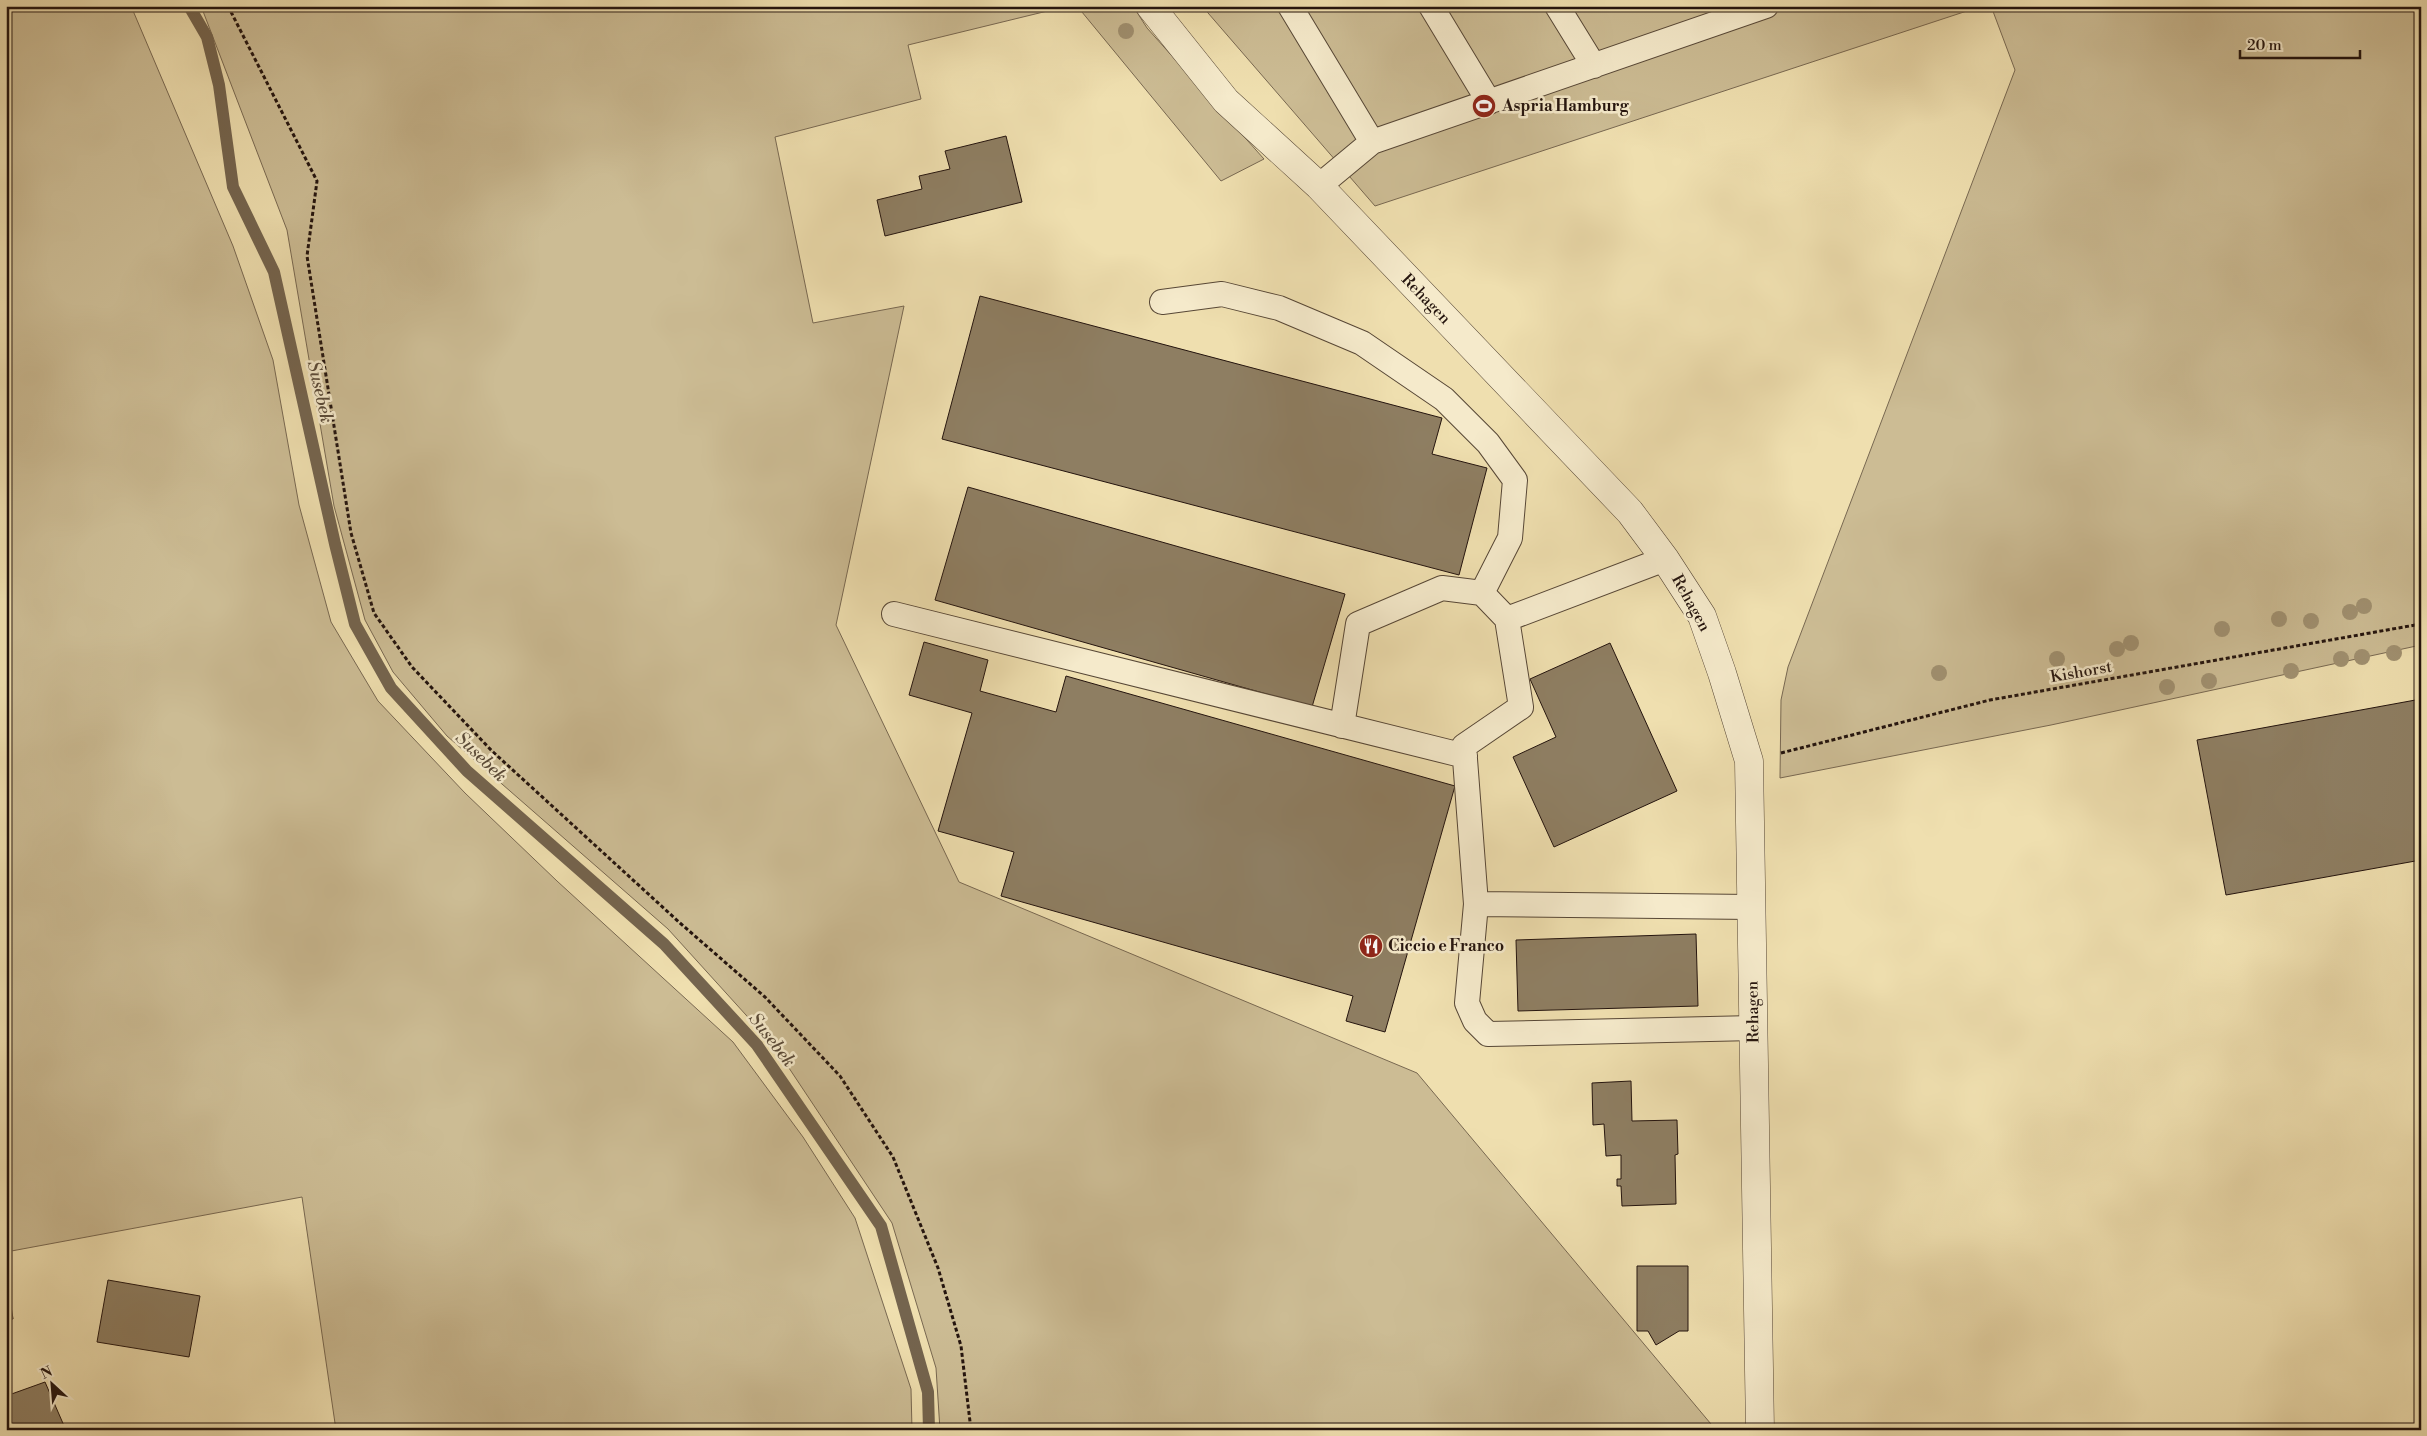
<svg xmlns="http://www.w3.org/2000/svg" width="2427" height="1436" font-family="'Libre Bodoni',serif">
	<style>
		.green { fill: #ccbc94; stroke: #786851 }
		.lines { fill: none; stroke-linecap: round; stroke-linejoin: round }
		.stream { stroke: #74644e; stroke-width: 12 }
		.building { fill: #8e7e62; stroke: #24140e }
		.lane-casing { stroke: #574736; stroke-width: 26 }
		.street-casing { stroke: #574736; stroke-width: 29 }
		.path { stroke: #24140e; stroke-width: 3; stroke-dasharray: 4 2.5; stroke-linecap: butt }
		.lane { stroke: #f5eacb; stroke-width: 24 }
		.street { stroke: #f5eacb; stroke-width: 28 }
		.tree { fill: #a09070 }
		.labels { text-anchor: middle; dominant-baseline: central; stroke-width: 5; stroke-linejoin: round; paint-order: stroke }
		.poi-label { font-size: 16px; font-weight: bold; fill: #24140e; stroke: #f5eacb; text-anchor: start }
		.street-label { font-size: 16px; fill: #24140e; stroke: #f5eacb }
		.water-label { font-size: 18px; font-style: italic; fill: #5a4a38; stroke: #f5eacb }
	</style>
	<rect width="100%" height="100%" fill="#efdfaf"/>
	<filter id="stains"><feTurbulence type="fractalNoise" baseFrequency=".004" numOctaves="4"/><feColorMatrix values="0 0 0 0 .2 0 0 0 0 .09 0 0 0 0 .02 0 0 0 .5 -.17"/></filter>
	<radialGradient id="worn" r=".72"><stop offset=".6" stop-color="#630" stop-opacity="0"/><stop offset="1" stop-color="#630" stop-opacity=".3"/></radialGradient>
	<path class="green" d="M 6,6 L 131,6 L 233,246 L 273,360 L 299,505 L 331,622 L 378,701 L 465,793 L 557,881 L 733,1042 L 803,1137 L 855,1218 L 911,1389 L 912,1430 L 336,1430 L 302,1197 L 6,1252 Z
		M 201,6 L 1068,6 L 908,45 L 921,99 L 775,137 L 813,323 L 904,306 L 836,625 L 959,882 L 1417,1073 L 1716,1430 L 940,1430 L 936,1368 L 892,1223 L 775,1047 L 668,929 L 447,736 L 393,672 L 365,620 L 334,506 L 287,230 Z
		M 1077,6 L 1133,6 L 1147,28 L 1264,159 L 1221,181 Z
		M 1202,6 L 1982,6 L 1375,206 Z
		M 1991,6 L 2421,6 L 2421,645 L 2051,725 L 1780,778 L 1781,700 L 1788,667 L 2015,70 Z"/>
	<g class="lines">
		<path class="stream" d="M 189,6 L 207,37 L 219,85 L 233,187 L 274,272 L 335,544 L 355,624 L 391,688 L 467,771 L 664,944 L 757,1045 L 881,1226 L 928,1392 L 929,1430"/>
	</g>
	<path class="building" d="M 1006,136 L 1022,202 L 885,236 L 877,200 L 922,189 L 919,176 L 950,169 L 945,151 Z
		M 980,296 L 1442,418 L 1432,454 L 1487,468 L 1459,575 L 942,439 Z
		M 968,487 L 1345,594 L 1312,707 L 935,600 Z
		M 924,642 L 988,660 L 980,691 L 1056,712 L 1066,676 L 1455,786 L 1385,1032 L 1346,1021 L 1353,996 L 1001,896 L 1014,852 L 938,831 L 972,713 L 909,695 Z
		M 1610,643 L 1677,791 L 1554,847 L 1513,757 L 1556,737 L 1530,679 Z
		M 2421,699 L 2421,860 L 2226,895 L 2197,740 Z
		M 1696,934 L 1698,1006 L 1518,1011 L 1516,940 Z
		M 1631,1081 L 1632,1121 L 1677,1120 L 1678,1154 L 1675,1155 L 1676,1204 L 1622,1206 L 1621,1186 L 1617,1186 L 1617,1179 L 1621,1179 L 1621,1155 L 1606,1156 L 1604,1124 L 1593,1125 L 1592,1083 Z
		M 1637,1266 L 1688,1266 L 1688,1331 L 1679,1331 L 1656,1345 L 1648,1331 L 1637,1331 Z
		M 6,1273 L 13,1319 L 6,1320 Z
		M 108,1280 L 200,1296 L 189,1357 L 97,1342 Z
		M 45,1382 L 65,1428 L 6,1430 L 6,1396 Z"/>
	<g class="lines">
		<g class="lane-casing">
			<path id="lane" d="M 1290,6 L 1372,142
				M 1431,6 L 1489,102
				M 1557,6 L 1594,66
				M 1319,186 L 1372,142 L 1766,6
				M 1162,302 L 1222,294 L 1279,308 L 1362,343 L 1444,399 L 1488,443 L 1515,480 L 1510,538 L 1482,593
				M 1665,559 L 1507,619 L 1521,707 L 1464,746 L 1476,904 L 1752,907
				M 894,614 L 1465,756
				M 1342,726 L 1358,624 L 1442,588 L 1482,593 L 1507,619
				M 1476,904 L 1467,1003 L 1475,1021 L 1488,1034 L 1754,1028"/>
		</g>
		<g class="street-casing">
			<path id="street" d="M 1150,6 L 1226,101 L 1319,186 L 1630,512 L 1665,559 L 1702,616 L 1722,673 L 1749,761 L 1760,1430"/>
		</g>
		<path class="path" d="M 228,6 L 317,181 L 307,256 L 351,533 L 374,613 L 412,667 L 492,751 L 680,923 L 765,997 L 840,1076 L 893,1157 L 938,1268 L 961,1346 L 971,1430
			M 1781,753 L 1990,700 L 2421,624"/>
		<use href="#lane" class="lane"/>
		<use href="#street" class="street"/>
	</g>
	<g class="tree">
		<circle cx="1126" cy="31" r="8"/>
		<circle cx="2364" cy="606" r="8"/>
		<circle cx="2350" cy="612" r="8"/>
		<circle cx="2279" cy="619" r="8"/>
		<circle cx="2311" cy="621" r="8"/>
		<circle cx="2222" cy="629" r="8"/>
		<circle cx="2131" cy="643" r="8"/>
		<circle cx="2117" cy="649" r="8"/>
		<circle cx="2394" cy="653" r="8"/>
		<circle cx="2362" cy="657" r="8"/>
		<circle cx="2057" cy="659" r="8"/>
		<circle cx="2341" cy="659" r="8"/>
		<circle cx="2291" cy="671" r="8"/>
		<circle cx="1939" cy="673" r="8"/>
		<circle cx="2209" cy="681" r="8"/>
		<circle cx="2167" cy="687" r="8"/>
	</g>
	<defs>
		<g id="stadium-disc" transform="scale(1.25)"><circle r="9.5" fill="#8f2418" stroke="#f5eacb"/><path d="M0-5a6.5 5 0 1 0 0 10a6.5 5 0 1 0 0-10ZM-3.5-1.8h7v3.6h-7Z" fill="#fff"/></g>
		<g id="restaurant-disc" transform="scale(1.25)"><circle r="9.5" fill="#8f2418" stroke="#f5eacb"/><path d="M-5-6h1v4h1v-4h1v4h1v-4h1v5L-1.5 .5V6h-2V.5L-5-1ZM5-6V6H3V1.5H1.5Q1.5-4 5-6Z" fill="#fff"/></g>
	</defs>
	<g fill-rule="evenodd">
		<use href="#stadium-disc" x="1484" y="106"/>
		<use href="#restaurant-disc" x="1371" y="946"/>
	</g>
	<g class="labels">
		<g class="poi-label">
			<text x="1502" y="106">Aspria Hamburg</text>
			<text x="1388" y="946">Ciccio e Franco</text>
		</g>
		<g class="street-label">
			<text transform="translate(1426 299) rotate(46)">Rehagen</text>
			<text transform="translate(1691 603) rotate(61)">Rehagen</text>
			<text transform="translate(2081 672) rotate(-10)">Kishorst</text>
			<text transform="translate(1753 1012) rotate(-91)">Rehagen</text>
		</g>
		<g class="water-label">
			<text transform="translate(320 392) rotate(77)">Susebek</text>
			<text transform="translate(481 757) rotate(44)">Susebek</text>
			<text transform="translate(772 1040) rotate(52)">Susebek</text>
		</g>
	</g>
	<rect width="2427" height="1436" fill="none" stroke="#efdfaf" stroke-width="25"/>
	<rect x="8" y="8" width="2412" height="1421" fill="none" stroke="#24140e" stroke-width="2.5"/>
	<rect x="12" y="12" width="2402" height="1411" fill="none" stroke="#24140e"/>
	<g transform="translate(52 1384) rotate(334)" stroke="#f5eacb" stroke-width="4" paint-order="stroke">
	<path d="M0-4L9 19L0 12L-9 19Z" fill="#24140e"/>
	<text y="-8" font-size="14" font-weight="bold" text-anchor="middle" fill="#24140e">N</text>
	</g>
	<path d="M2240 50v8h120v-8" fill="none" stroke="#24140e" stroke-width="2.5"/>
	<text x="2247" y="50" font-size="15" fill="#24140e" stroke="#f5eacb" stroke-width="4" paint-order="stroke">20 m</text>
	<rect width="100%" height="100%" filter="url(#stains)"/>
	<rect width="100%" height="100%" fill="url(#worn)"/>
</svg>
